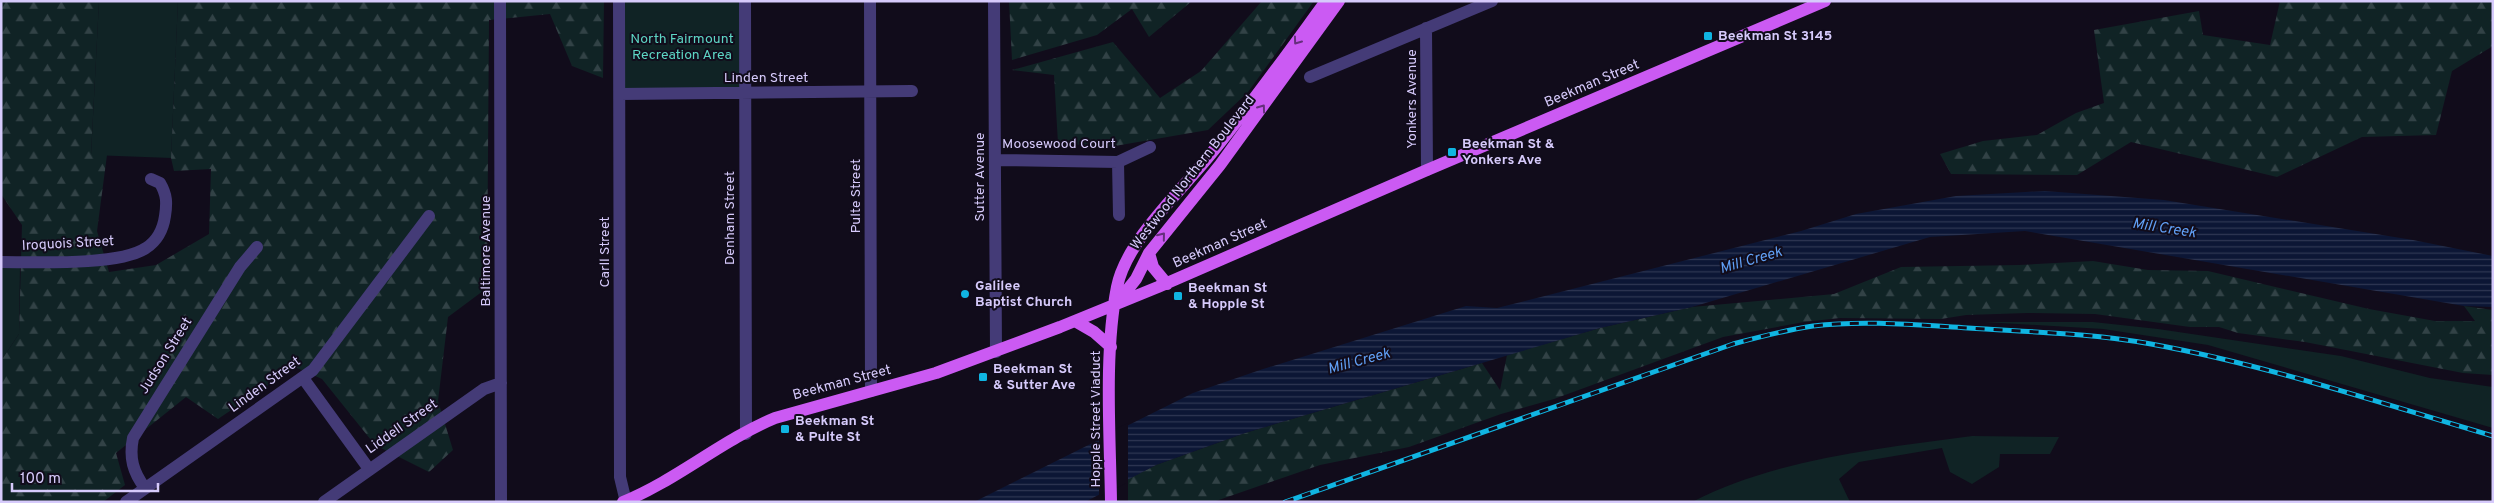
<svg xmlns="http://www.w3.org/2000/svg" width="2494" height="503" font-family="Overpass,sans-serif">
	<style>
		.green { fill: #102325 }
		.forest { fill: url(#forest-firs) }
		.water { fill: url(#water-rules) }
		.pier { fill: #110c1b }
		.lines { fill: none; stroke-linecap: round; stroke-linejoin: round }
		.minor { stroke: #443b77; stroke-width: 12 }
		.major { stroke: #cb5af3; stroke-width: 12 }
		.rail-casing { stroke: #10b5e2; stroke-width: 5 }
		.rail { stroke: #110c1b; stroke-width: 3; stroke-dasharray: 9; stroke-linecap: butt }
		.oneway { stroke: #652f7c }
		.poi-dot { fill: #10b5e2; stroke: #110c1b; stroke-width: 2 }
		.labels { text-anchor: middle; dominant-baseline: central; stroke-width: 4; stroke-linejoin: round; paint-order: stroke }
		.poi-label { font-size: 14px; font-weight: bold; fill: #d6cafb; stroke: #110c1b; text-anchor: start }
		.park-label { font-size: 14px; fill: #5dd5c4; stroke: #110c1b }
		.street-label { font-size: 14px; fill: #d6cafb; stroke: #110c1b }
		.water-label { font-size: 15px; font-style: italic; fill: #609ff4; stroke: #110c1b }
	</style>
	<defs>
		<pattern id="forest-firs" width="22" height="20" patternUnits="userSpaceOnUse" patternTransform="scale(1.25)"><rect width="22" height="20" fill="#102325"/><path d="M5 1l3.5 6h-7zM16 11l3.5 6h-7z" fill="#324246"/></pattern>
		<pattern id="water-rules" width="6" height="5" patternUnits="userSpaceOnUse" patternTransform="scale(1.25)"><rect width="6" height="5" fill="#0c1635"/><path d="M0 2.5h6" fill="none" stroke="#2f3753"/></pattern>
	</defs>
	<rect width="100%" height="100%" fill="#110c1b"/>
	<path class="green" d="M 99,1 L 178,1 L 171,158 L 91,155 Z
		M 619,1 L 745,1 L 745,93 L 620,94 Z
		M 1,262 L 20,267 L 19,334 L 1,361 Z
		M 1984,322 L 2093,322 L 2158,329 L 2341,356 L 2430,378 L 2493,387 L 2493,428 L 2208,345 L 2103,329 Z
		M 1972,436 L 2059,437 L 2050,454 L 2000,454 L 1999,467 L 1972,484 L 1950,472 L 1942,448 L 1859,462 L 1839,479 L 1850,502 L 1692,502 C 1779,458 1877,449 1972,436 Z"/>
	<path class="forest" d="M 1,1 L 99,1 L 91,154 L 107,155 L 97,231 L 109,272 L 156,265 L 209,234 L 211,169 L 174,171 L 171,158 L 178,1 L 604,1 L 603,78 L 572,66 L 550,14 L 489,20 L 487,288 L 448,317 L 438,401 L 453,450 L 429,472 L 375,445 L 322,379 L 295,367 L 218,419 L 186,397 L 116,453 L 125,485 L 103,502 L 1,502 L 1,361 L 19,334 L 22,225 L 1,194 Z
		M 1009,1 L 1192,1 L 1149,37 L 1132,9 L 1097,35 L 1012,60 Z
		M 1262,1 L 1314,1 L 1248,92 L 1208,130 L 1109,147 L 1058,143 L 1054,75 L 1012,70 L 1113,42 L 1160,98 L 1201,71 Z
		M 2280,1 L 2493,1 L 2493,46 L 2452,71 L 2436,135 L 2362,137 L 2277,177 L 2131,142 L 2077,175 L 1951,174 L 1940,154 L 1983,141 L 2037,135 L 2076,113 L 2104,103 L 2094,30 L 2199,11 L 2203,35 L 2270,45 Z
		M 2093,261 L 2148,270 L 2208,271 L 2369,309 L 2435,321 L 2475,321 L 2464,306 L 2493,310 L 2493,375 L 2463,373 L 2305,342 L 2238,333 L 2219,327 L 2190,327 L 2095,314 L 2027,313 L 1966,315 L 1941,319 L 1840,318 L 1804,322 L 1723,337 L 1554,399 L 1501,414 L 1409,447 L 1320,465 L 1213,502 L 1128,502 L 1128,479 L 1156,465 L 1245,433 L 1482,363 L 1500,390 L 1507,355 L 1600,328 L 1692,307 L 1834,294 L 1901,267 L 2019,265 Z"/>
	<path class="water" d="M 2045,191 L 2164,200 L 2413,240 L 2493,256 L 2493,307 L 2464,306 L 2025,231 L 1930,237 L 1692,307 L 1600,328 L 1245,433 L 1156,465 L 1085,502 L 974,502 L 1193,393 L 1260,370 L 1466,306 L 1497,308 L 1801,231 L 1856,214 L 1956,196 Z"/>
	<path class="pier" d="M 1128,423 L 1128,482 L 1099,497 L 1099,437 Z"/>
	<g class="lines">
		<path class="minor" d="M 500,1 L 501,502
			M 619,1 L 620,477 L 626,502
			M 745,1 L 746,434
			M 870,1 L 871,391
			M 994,1 L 996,352
			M 1426,28 L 1427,170
			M 1310,77 L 1492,1
			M 620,94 L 912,91
			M 995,160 L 1118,162 L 1150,147
			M 1118,162 L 1119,215
			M 1,262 C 34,262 120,266 146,248 C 157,241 163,230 165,216 C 167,203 167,195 160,183 L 151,179
			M 303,378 L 369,469
			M 145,488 C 133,472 129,458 133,438 L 240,267 L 257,247
			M 126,502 L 313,370 L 429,216
			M 324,502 L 484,389 L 501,383"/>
		<path class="major" d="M 1149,253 L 1153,267 L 1167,284
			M 1117,303 L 1136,279 L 1149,253 L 1220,165 L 1339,1
			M 1075,321 L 1094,332 L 1111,347
			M 623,502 C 677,480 722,440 775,418 L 936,373 L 1060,327 L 1158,287 L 1427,170 L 1825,1
			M 1111,502 C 1110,434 1104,353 1117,287 C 1126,241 1181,191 1210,155 C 1251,105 1288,53 1326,1"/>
		<g class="rail-casing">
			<path id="rail" d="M 1285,502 L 1733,344 C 1759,337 1786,330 1813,326 C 1864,320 1917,325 1968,328 C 2029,332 2091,333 2151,344 C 2267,365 2380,403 2493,436"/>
		</g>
		<use href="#rail" class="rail"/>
	</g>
	<defs><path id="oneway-chevron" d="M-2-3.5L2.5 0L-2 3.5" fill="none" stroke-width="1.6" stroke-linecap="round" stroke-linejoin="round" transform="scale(1.25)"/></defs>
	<g class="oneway">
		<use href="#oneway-chevron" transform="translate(1297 41) rotate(126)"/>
		<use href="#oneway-chevron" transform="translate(1262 108) rotate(-54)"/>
		<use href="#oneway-chevron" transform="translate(1162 236) rotate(-51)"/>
	</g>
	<g class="poi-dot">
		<rect x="1703" y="31" width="10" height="10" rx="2.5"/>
		<rect x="1447" y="147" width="10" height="10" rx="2.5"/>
		<circle cx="965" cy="294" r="5"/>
		<rect x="1173" y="291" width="10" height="10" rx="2.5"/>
		<rect x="978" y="372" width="10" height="10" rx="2.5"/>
		<rect x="780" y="424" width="10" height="10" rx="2.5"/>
	</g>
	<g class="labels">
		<g class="poi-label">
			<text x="1718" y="36">Beekman St 3145</text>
			<text x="1462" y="144">Beekman St &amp;<tspan x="1462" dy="16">Yonkers Ave</tspan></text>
			<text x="975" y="286">Galilee<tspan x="975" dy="16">Baptist Church</tspan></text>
			<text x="1188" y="288">Beekman St<tspan x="1188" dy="16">&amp; Hopple St</tspan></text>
			<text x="993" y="369">Beekman St<tspan x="993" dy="16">&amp; Sutter Ave</tspan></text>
			<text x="795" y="421">Beekman St<tspan x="795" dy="16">&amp; Pulte St</tspan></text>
		</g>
		<g class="park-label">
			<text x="682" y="39">North Fairmount<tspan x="682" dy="16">Recreation Area</tspan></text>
		</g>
		<g class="street-label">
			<text x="766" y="78">Linden Street</text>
			<text transform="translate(1592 84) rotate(-23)">Beekman Street</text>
			<text transform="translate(1412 99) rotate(-90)">Yonkers Avenue</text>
			<text x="1059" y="144">Moosewood Court</text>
			<text transform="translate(1193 173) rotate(-52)">Westwood Northern Boulevard</text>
			<text transform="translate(980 177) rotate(-90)">Sutter Avenue</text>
			<text transform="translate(856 196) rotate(-90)">Pulte Street</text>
			<text transform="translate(730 218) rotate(-90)">Denham Street</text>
			<text transform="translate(68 244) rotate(-3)">Iroquois Street</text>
			<text transform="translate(1220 244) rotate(-24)">Beekman Street</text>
			<text transform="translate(486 251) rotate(-90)">Baltimore Avenue</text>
			<text transform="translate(605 252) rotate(-90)">Carll Street</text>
			<text transform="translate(166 356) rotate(-58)">Judson Street</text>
			<text transform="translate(842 383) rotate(-15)">Beekman Street</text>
			<text transform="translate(265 385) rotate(-36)">Linden Street</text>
			<text transform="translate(1096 419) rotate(-90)">Hopple Street Viaduct</text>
			<text transform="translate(402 427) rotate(-35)">Liddell Street</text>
		</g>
		<g class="water-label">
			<text transform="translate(2164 229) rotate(9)">Mill Creek</text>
			<text transform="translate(1751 261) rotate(-16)">Mill Creek</text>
			<text transform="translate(1359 362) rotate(-15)">Mill Creek</text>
		</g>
	</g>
	<rect width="2494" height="503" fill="none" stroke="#d6cafb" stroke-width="5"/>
	<path d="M12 483v8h146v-8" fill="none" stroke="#d6cafb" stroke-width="2.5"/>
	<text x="20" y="483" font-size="15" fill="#d6cafb" stroke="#110c1b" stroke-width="4" paint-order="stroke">100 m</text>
</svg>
